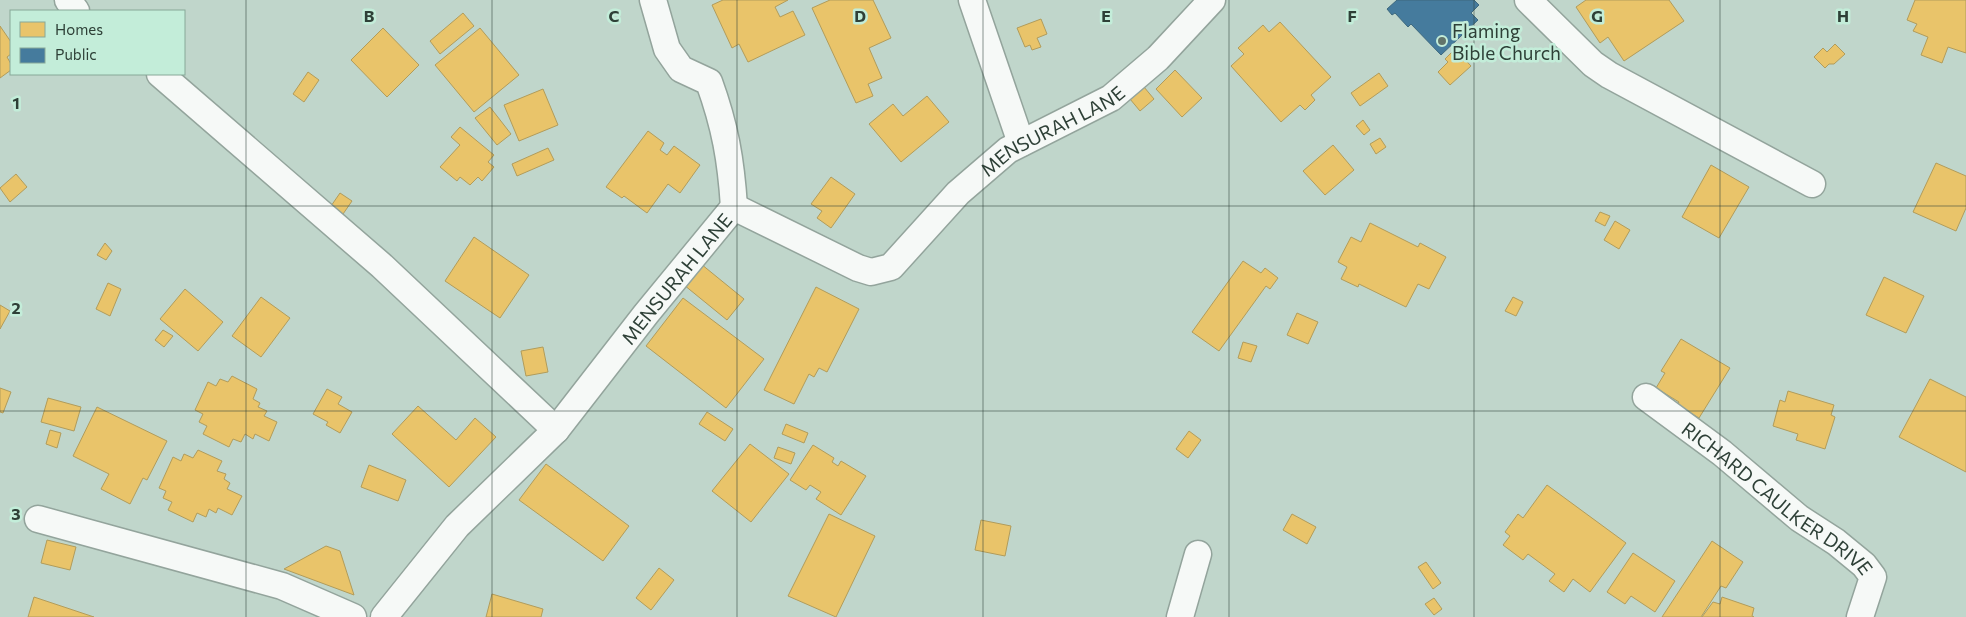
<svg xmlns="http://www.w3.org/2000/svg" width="1966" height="617" font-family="Commissioner,sans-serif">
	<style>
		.homes { fill: #e9c46a; stroke: #b19c5b }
		.public { fill: #457b9d; stroke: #3e697e }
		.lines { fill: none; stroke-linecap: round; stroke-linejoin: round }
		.minor-casing { stroke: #93a49c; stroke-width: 29 }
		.minor { stroke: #f6f9f7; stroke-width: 26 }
		.grid { fill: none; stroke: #2e4037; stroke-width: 1; stroke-opacity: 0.55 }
		.poi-dot { fill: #61746b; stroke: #c3edd9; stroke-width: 2 }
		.labels { text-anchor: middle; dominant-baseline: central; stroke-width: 5; stroke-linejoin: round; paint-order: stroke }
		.poi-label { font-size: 19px; fill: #2e4037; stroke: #c3edd9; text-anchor: start }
		.street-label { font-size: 19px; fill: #2e4037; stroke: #c3edd9 }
		.grid-label { font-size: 16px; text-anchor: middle; font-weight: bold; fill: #2e4037; stroke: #c3edd9; stroke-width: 5; stroke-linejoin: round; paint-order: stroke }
	</style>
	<rect width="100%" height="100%" fill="#c0d6cb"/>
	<path class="homes" d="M 723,0 L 788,0 L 775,7 L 780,17 L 793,11 L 805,35 L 748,62 L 739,44 L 732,48 L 712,5 Z
		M 830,0 L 873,0 L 891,38 L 869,48 L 882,78 L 868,84 L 873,96 L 856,103 L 812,8 Z
		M 1586,0 L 1669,0 L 1684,21 L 1624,61 L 1608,37 L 1600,43 L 1576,7 Z
		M 1915,0 L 1966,0 L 1966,53 L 1948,47 L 1942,63 L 1921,55 L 1928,37 L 1913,31 L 1917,24 L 1907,20 Z
		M 463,13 L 474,26 L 440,54 L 430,41 Z
		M 1041,19 L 1047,34 L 1037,38 L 1041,47 L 1032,50 L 1030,45 L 1025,47 L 1017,28 Z
		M 1280,22 L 1331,77 L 1311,95 L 1315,100 L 1305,110 L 1300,105 L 1281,122 L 1231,66 L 1244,54 L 1238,48 L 1263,25 L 1269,32 Z
		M 0,26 L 11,42 L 11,54 L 7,57 L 11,64 L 11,70 L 0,78 Z
		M 383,28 L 419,65 L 387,97 L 351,60 Z
		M 480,28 L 519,75 L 474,112 L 435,65 Z
		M 1835,44 L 1845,54 L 1834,64 L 1829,64 L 1825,68 L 1814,57 L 1823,48 L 1827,52 Z
		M 1455,49 L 1471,66 L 1450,85 L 1438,72 L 1448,62 L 1445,59 Z
		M 1175,70 L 1202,98 L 1182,117 L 1156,89 Z
		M 308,72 L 319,80 L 304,102 L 293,94 Z
		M 1379,73 L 1388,86 L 1360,106 L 1351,93 Z
		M 1144,87 L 1154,99 L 1140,111 L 1130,99 Z
		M 543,89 L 558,125 L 519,141 L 504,105 Z
		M 927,96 L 949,122 L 901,162 L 869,124 L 893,104 L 903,116 Z
		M 490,107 L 511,134 L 497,145 L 475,118 Z
		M 1363,120 L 1370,130 L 1364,135 L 1356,126 Z
		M 460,127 L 494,155 L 488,162 L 494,167 L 482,181 L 478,177 L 470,185 L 460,177 L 457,181 L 440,167 L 460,145 L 451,137 Z
		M 648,131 L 664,143 L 660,150 L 667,155 L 674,146 L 700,165 L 680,193 L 668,184 L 647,213 L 624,196 L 622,198 L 606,187 Z
		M 1380,138 L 1386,147 L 1376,154 L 1370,144 Z
		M 1333,145 L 1354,170 L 1325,195 L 1303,171 Z
		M 548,148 L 554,160 L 517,176 L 512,164 Z
		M 1936,163 L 1966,176 L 1966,208 L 1956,231 L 1913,212 Z
		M 1711,165 L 1749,187 L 1719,238 L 1682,217 Z
		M 16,174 L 27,187 L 10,202 L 0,188 Z
		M 831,177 L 855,194 L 831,228 L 817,218 L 822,211 L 811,204 Z
		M 340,193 L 352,201 L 343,214 L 331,206 Z
		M 1600,212 L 1610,216 L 1605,226 L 1595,221 Z
		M 1615,221 L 1630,230 L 1619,249 L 1604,240 Z
		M 1370,223 L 1418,247 L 1420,243 L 1446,257 L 1429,289 L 1418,284 L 1406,307 L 1359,284 L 1358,287 L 1341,279 L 1347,267 L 1338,262 L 1351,237 L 1361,242 Z
		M 474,237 L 529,275 L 500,318 L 445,281 Z
		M 105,243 L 112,251 L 106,260 L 97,255 Z
		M 1243,261 L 1261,273 L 1265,268 L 1278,278 L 1270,289 L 1266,286 L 1219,351 L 1192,332 Z
		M 701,264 L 744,299 L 727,320 L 684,285 Z
		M 1884,277 L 1924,296 L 1906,333 L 1866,315 Z
		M 108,283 L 121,289 L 110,316 L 96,309 Z
		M 816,287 L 859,309 L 827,372 L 819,368 L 814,377 L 809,374 L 794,404 L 764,390 Z
		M 185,289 L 223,322 L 198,351 L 160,319 Z
		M 261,297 L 290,318 L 261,357 L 232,336 Z
		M 1513,297 L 1523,302 L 1516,316 L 1505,311 Z
		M 683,298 L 764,359 L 726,408 L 646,346 Z
		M 0,305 L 10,311 L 0,329 Z
		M 1297,313 L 1318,322 L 1308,344 L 1287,335 Z
		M 163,330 L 173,336 L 164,347 L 155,340 Z
		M 1681,339 L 1730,368 L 1699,418 L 1677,405 L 1679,402 L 1656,388 L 1665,373 L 1661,371 Z
		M 1243,342 L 1257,346 L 1251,362 L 1238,358 Z
		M 543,347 L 548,372 L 526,376 L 521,351 Z
		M 232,376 L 257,389 L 253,399 L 260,403 L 258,407 L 267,411 L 264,416 L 277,422 L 269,441 L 255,434 L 253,439 L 245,434 L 241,442 L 233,439 L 229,447 L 203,434 L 207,426 L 199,422 L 203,414 L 195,410 L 208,382 L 216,386 L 220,379 L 228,382 Z
		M 1930,379 L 1966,397 L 1966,472 L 1899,437 Z
		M 0,388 L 11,392 L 3,413 L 0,412 Z
		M 327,389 L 342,397 L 338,404 L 352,412 L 340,433 L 326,425 L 328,422 L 313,414 Z
		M 1788,391 L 1834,405 L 1831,415 L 1835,417 L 1825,449 L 1796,440 L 1798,434 L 1773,426 L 1780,400 L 1785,402 Z
		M 48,398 L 81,407 L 74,431 L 41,422 Z
		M 418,406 L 456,440 L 475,418 L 496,437 L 449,487 L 392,434 Z
		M 97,407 L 167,441 L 147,480 L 143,478 L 130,504 L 101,489 L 109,474 L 73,456 Z
		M 707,412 L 733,429 L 725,441 L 699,424 Z
		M 786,424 L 808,433 L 804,443 L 782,434 Z
		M 50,430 L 61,433 L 57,448 L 46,444 Z
		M 1189,431 L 1201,440 L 1188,458 L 1176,449 Z
		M 750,444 L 789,474 L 751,522 L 712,491 Z
		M 813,445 L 834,458 L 832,462 L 838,466 L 841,461 L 866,476 L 841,515 L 816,499 L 821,492 L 810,485 L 806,490 L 790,480 Z
		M 778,447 L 795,453 L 791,464 L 774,458 Z
		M 198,450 L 222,461 L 217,471 L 226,474 L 224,479 L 230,483 L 227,489 L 242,496 L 232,515 L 218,508 L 216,513 L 209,509 L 206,517 L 197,513 L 193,522 L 168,510 L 172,502 L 163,498 L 166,491 L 159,488 L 173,457 L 181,461 L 184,454 L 193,458 Z
		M 546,464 L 629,526 L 603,561 L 519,500 Z
		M 369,465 L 406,480 L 398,501 L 361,487 Z
		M 1547,485 L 1626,543 L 1590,592 L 1573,579 L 1564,592 L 1549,581 L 1555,574 L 1528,554 L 1523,560 L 1503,545 L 1510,536 L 1505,532 L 1518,514 L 1523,518 Z
		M 829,514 L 875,536 L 836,617 L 788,596 Z
		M 1292,514 L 1316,527 L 1307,544 L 1283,530 Z
		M 981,520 L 1011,526 L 1005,556 L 975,550 Z
		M 47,540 L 76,547 L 70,570 L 41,563 Z
		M 1712,541 L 1743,562 L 1726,588 L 1721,586 L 1701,617 L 1662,617 Z
		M 326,546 L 340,551 L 354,595 L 284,569 Z
		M 1633,553 L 1675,581 L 1655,612 L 1631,596 L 1625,604 L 1607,592 Z
		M 1426,562 L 1441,583 L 1433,589 L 1418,567 Z
		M 659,568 L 674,580 L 651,610 L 636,598 Z
		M 492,594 L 543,609 L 541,617 L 486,617 Z
		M 34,597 L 94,617 L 28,617 Z
		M 1722,597 L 1754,608 L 1752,616 L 1754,617 L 1702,617 L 1713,602 L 1720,604 Z
		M 1434,598 L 1442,609 L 1434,615 L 1425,604 Z"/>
	<path class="public" d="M 1397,0 L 1474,0 L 1479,5 L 1471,13 L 1478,20 L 1441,55 L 1411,24 L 1408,27 L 1395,13 L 1392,15 L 1387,9 Z"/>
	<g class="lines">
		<g class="minor-casing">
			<g id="minor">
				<path d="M 68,0 L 76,11"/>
				<path d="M 653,0 L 667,49 L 681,69 L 709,82 C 725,126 731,160 734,207"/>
				<path d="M 972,0 L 1021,143"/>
				<path d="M 1528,0 L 1593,64 L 1609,75 L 1812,184"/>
				<path d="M 160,74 L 382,266 L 556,430"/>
				<path id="s1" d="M 734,207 L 858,268 L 871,272 L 891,267 L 958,193 L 1008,150 L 1111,98 L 1158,58 L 1212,0"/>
				<path id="s2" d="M 1646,397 L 1722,453 L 1799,518 L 1836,542 L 1864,565 L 1873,577 L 1860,617"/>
				<path d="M 38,519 L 282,586 L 353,617"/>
				<path id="s3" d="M 384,617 L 457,526 L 556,430 L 646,314 L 734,207"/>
				<path d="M 1180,617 L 1198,554"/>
			</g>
		</g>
		<use href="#minor" class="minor"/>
	</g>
	<path class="grid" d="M 246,0 L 246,617M 492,0 L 492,617M 737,0 L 737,617M 983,0 L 983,617M 1229,0 L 1229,617M 1474,0 L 1474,617M 1720,0 L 1720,617M 0,206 L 1966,206M 0,411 L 1966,411"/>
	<circle class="poi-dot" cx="1442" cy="41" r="5"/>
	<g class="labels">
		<g class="poi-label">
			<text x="1452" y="30">Flaming<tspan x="1452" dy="22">Bible Church</tspan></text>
		</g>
		<g class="street-label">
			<text stroke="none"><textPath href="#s1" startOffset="386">MENSURAH LANE</textPath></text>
			<text stroke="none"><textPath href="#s3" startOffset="448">MENSURAH LANE</textPath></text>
			<text stroke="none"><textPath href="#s2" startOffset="166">RICHARD CAULKER DRIVE</textPath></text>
		</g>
	</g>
	<g class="grid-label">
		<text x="369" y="22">B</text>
		<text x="614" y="22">C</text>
		<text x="860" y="22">D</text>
		<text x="1106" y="22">E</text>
		<text x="1352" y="22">F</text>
		<text x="1597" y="22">G</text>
		<text x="1843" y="22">H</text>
		<text x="16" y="109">1</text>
		<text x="16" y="314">2</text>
		<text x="16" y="520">3</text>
	</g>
	<rect x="10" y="10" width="175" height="65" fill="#c3edd9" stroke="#87a898"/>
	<rect x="20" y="22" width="25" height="15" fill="#e9c46a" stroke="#87a898"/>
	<text x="55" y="35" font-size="15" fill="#2e4037">Homes</text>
	<rect x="20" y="48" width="25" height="15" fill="#457b9d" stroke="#87a898"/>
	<text x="55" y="60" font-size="15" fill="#2e4037">Public</text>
</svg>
